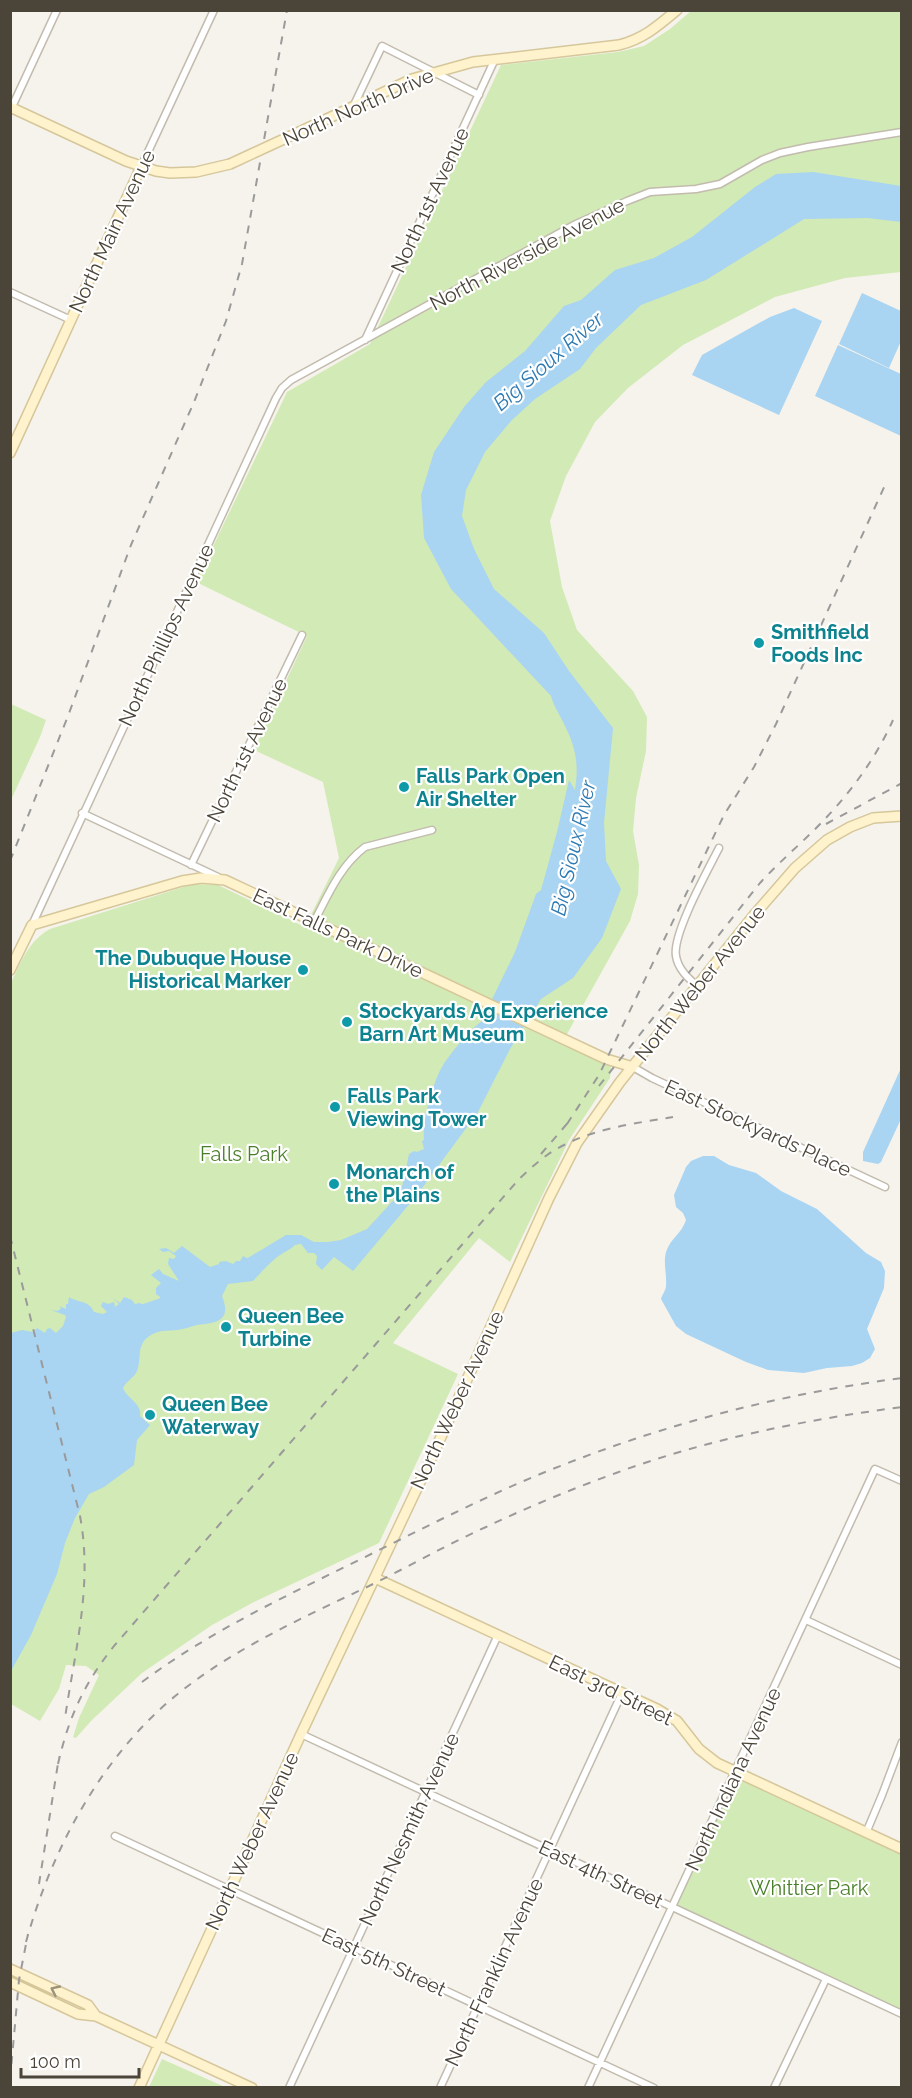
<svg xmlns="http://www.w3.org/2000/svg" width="912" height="2098" font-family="Raleway,sans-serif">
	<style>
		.green { fill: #d2eab5 }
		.water { fill: #a9d4f2 }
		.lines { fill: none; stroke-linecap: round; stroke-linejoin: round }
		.river { stroke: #a9d4f2; stroke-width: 14 }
		.street-casing { stroke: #c2bbae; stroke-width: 9 }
		.secondary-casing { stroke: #d6c79b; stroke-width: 12 }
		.street { stroke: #fff; stroke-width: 6 }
		.secondary { stroke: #fff3cd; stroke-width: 9 }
		.rail { stroke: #9a9a9a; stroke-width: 2; stroke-dasharray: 8 8; stroke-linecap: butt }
		.secondary-bridge-casing { stroke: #d6c79b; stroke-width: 12; stroke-linecap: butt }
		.secondary-bridge { stroke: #fff3cd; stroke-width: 9 }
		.oneway { stroke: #9c937c }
		.culture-dot { fill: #0f9aa8; stroke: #fff; stroke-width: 2 }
		.labels { text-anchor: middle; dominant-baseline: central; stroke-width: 4.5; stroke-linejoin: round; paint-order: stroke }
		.street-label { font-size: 20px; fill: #4b4439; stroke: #fff }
		.culture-label { font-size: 20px; font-weight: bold; fill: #0d838f; stroke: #fff; text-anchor: start }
		.park-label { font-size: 20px; fill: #4a7f2a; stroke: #fff }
		.water-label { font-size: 21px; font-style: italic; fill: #2e7ab2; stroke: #fff }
	</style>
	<rect width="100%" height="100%" fill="#f6f3ec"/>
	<path class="green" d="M 691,11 L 901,11 L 901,272 L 845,278 L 775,297 L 683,345 L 628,388 L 595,422 L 566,476 L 550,521 L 562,587 L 577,630 L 633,691 L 647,717 L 646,751 L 636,798 L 633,831 L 639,865 L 638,894 L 630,921 L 562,1043 L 611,1067 L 610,1078 L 569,1140 L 510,1262 L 479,1238 L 393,1343 L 458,1374 L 379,1543 L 252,1603 L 212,1625 L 142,1673 L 91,1721 L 76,1738 L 73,1737 L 79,1718 L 99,1675 L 86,1666 L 66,1665 L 59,1689 L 40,1721 L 11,1704 L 10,985 C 21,963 28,941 50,929 L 193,884 L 218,885 L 305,927 L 339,858 L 323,782 L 254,750 L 307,636 L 196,582 L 287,392 L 370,344 L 501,65 L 618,52 L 644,46 L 670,29 Z
		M 11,704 L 46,720 L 40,737 L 11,800 Z
		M 736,1772 L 901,1849 L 901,2014 L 673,1907 Z
		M 162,2059 L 225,2087 L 149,2087 Z"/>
	<path class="water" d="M 813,172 L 901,186 L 901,222 L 868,218 L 804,219 L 706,280 L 641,305 L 596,348 L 580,369 L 535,399 L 512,420 L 485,452 L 466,490 L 462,516 L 474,549 L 494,589 L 544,633 L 569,671 L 613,728 L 604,823 L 606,861 L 621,889 L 602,938 L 573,978 L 541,999 L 510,1049 L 478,1112 L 417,1195 L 353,1271 L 334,1257 L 322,1270 L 316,1264 L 317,1256 L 314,1253 L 308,1253 L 301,1244 C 288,1243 262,1271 253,1281 L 228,1284 L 222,1296 C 232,1321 217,1323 197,1325 C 192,1326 188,1328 183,1329 C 171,1332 159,1328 148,1337 C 136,1346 142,1359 137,1371 C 134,1378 126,1381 123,1388 C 127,1399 142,1403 140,1416 L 150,1425 L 137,1440 L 134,1465 L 104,1487 L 89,1494 L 75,1518 L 65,1543 L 57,1574 L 31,1635 L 11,1671 L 11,1333 L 22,1330 L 33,1332 L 37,1328 L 45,1333 L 47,1329 L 50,1328 L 56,1333 L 63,1326 L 66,1317 L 65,1315 L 51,1310 L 58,1311 L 61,1308 L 59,1306 L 66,1309 L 66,1304 L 68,1304 L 69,1297 C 78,1303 89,1300 94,1312 L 103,1314 L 107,1312 L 101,1306 L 103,1302 L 108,1304 L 114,1302 L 115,1307 L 119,1304 L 113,1298 L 120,1303 L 124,1297 L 132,1300 L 135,1304 L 140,1303 L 156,1313 L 162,1303 L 160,1297 L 156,1294 L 156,1288 L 161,1283 L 151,1275 L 159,1269 L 163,1274 L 179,1281 L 168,1264 L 169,1258 L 174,1259 L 176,1256 L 169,1251 L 163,1252 L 159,1249 L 166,1248 L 174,1253 L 182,1246 L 210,1267 L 219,1264 L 219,1262 L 226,1261 L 233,1264 L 236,1261 L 240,1261 L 243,1256 C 257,1264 262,1263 274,1252 L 274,1249 L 285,1242 L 285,1235 L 301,1235 L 314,1242 L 328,1242 L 341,1240 L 367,1229 L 401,1192 L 409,1154 L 414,1151 L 417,1152 L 424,1149 L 422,1141 L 424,1140 C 422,1123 433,1082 442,1067 C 449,1055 471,1028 481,1022 L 515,952 L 536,894 L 541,890 L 557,832 L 569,780 L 575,790 C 579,765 576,748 565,726 C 560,715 554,707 551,696 L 451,589 L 424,538 L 421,495 L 434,452 L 464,407 L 486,382 L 525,351 L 564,306 L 581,300 L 615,270 L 654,258 L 692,237 L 755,187 L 776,174 Z
		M 862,293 L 901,311 L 901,341 L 889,368 L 839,344 Z
		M 794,308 L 822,321 L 779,415 L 692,375 L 702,355 L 770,317 Z
		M 838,345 L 901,374 L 901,436 L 815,396 Z
		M 901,1068 L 901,1119 L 881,1162 L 878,1164 L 863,1161 L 863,1152 Z
		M 703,1156 L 714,1156 L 729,1165 L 756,1173 L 781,1191 L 817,1209 L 866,1253 L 881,1262 L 885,1271 L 884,1288 L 867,1329 L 875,1349 L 870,1358 L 862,1363 L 852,1366 L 827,1368 L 804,1373 L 768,1370 L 746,1362 L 686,1334 L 676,1326 L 661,1299 C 662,1295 666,1290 666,1286 C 667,1274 663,1264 666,1252 C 670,1239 682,1233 686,1220 L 683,1213 L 676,1207 L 674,1195 L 686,1167 L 691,1161 Z"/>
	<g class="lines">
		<path class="river" d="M 238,1272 L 288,1242
			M 133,1315 L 177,1300"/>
		<g class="street-casing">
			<path id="street" d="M 354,105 L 382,46 L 479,95
				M 11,109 L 57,10
				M 141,167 L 214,10
				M 10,292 L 71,320
				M 365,340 L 495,59
				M 82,813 L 218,877
				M 191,865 L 302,635
				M 314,922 C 328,895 340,866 365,847 L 432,830
				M 32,925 L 276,398 L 282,388 L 291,380 L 576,224 L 627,201 L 650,192 L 696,189 L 720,184 L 762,160 L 780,153 L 808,147 L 902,132
				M 697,986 C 688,978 678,969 676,956 C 672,934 708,870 719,848
				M 633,1067 L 652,1078 L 885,1187
				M 806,1620 L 902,1665
				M 301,1734 L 902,2014
				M 866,1833 L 882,1795 L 902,1742
				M 115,1836 L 654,2088
				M 289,2088 L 498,1635
				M 440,2088 L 622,1693
				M 588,2088 L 875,1469 L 902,1481
				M 774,2088 L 826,1979"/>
		</g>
		<g class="secondary-casing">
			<path id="secondary" d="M 10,107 L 126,161 L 156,171 L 170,173 L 196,172 L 230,164
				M 297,133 L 412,79 L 473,62 L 619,45 C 643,39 658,26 677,10
				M 10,453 L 141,167
				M 10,970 L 32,925 L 182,881 L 201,878 L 225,880 L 606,1059 L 633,1067
				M 375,1578 L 657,1709 L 677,1721 L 699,1749 L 717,1763 L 902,1849
				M 10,1969 L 88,2005 L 96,2016
				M 10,1982 L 78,2014 L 96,2016 L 252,2088
				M 139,2088 L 301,1734 L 436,1448 L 549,1198 L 577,1143 L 620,1082 L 754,915 L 795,868 L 827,840 L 850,827 L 873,818 L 902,816"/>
		</g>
		<use href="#street" class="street"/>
		<use href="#secondary" class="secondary"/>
		<path class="rail" d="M 826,824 L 902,783
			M 10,861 L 68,716 L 131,545 L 194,402 L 226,321 L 242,264 L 287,10
			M 599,1086 L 760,883 C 779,862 802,843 822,822 C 851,792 876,758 893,720
			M 567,1124 L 599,1075 L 724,815 L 754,767 L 776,724 L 886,483
			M 541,1154 L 572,1118
			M 10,1236 L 80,1516 C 93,1585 75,1650 65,1718
			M 142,1682 C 209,1632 284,1597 359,1560 C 428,1526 497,1490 568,1463 C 676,1421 787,1393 902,1378
			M 58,1764 C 69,1716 84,1684 114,1646 L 519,1179 C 533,1166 547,1153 564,1145 C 597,1128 637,1123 673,1117
			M 39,1884 L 59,1757
			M 26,1942 C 48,1863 86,1786 144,1725 C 205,1661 290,1624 369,1586 C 408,1567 446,1545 486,1527 C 528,1507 572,1489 616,1473 C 708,1439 804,1420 902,1407
			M 10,2080 L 19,1980 L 28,1934"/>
		<g class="secondary-bridge-casing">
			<path id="secondary-bridge" d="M 230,164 L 297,133"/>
		</g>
		<use href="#secondary-bridge" class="secondary-bridge"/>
	</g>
	<defs><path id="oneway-chevron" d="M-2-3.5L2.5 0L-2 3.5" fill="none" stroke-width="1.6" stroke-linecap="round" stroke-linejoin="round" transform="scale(1.5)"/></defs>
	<use class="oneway" href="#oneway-chevron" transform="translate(55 1990) rotate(-155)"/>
	<g class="culture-dot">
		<circle cx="759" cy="643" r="6"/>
		<circle cx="404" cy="787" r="6"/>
		<circle cx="303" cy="970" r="6"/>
		<circle cx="347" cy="1022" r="6"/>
		<circle cx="335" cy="1107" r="6"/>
		<circle cx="334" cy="1184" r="6"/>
		<circle cx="226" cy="1327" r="6"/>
		<circle cx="150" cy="1415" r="6"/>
	</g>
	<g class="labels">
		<g class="street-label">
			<text transform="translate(358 107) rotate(-24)">North North Drive</text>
			<text transform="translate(430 200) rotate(-65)">North 1st Avenue</text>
			<text transform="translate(112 231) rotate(-65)">North Main Avenue</text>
			<text transform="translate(527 254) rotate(-28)">North Riverside Avenue</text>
			<text transform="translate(166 635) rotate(-65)">North Phillips Avenue</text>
			<text transform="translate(247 750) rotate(-64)">North 1st Avenue</text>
			<text transform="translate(338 933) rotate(25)">East Falls Park Drive</text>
			<text transform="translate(700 983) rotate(-51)">North Weber Avenue</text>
			<text transform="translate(758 1128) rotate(25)">East Stockyards Place</text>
			<text transform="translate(457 1400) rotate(-65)">North Weber Avenue</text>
			<text transform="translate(611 1690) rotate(26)">East 3rd Street</text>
			<text transform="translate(733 1779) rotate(-65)">North Indiana Avenue</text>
			<text transform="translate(409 1829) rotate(-65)">North Nesmith Avenue</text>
			<text transform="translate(252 1841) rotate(-65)">North Weber Avenue</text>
			<text transform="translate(601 1874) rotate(25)">East 4th Street</text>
			<text transform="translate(384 1962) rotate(25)">East 5th Street</text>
			<text transform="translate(494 1972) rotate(-65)">North Franklin Avenue</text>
		</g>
		<g class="culture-label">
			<text x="771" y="632">Smithfield<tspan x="771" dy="23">Foods Inc</tspan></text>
			<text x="416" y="776">Falls Park Open<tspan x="416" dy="23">Air Shelter</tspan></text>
			<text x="291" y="958" text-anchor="end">The Dubuque House<tspan x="291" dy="23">Historical Marker</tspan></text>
			<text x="359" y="1011">Stockyards Ag Experience<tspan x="359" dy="23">Barn Art Museum</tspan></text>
			<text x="347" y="1096">Falls Park<tspan x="347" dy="23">Viewing Tower</tspan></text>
			<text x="346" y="1172">Monarch of<tspan x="346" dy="23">the Plains</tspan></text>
			<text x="238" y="1316">Queen Bee<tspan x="238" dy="23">Turbine</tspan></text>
			<text x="162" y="1404">Queen Bee<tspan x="162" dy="23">Waterway</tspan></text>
		</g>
		<g class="park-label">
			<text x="244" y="1154">Falls Park</text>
			<text x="809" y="1888">Whittier Park</text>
		</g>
		<g class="water-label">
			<text transform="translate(548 361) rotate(-41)">Big Sioux River</text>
			<text transform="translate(573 848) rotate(-77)">Big Sioux River</text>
		</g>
	</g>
	<rect width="912" height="2098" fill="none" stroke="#4b4439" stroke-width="24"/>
	<path d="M21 2068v9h118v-9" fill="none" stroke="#4b4439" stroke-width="3"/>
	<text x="30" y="2068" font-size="18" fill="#4b4439" stroke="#ffffff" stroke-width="4.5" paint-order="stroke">100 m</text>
</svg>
